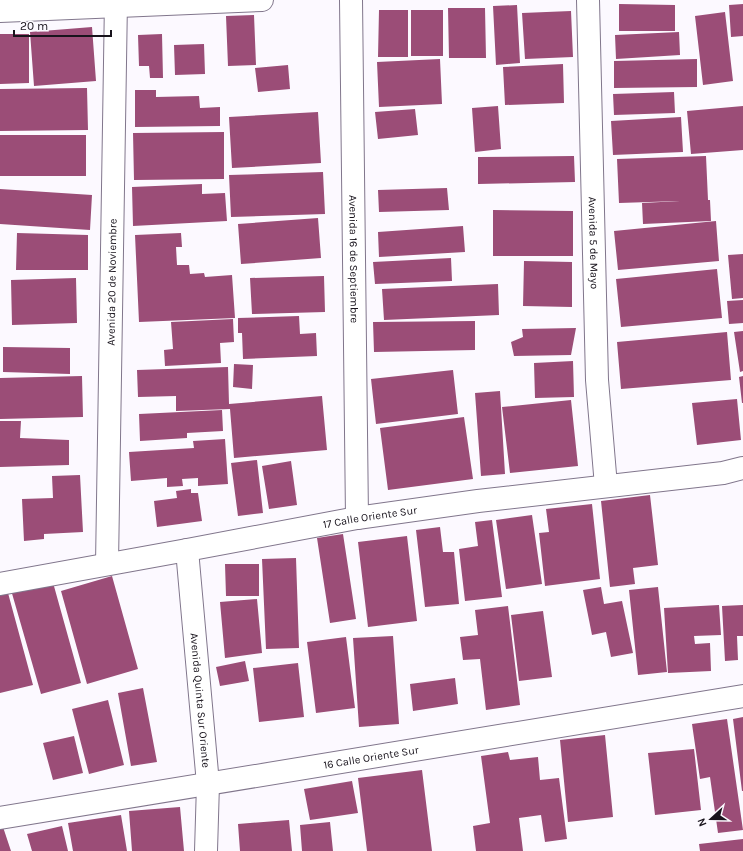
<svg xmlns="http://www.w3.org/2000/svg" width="743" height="851" font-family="Karla,sans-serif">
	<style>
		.building { fill: #9b4d77 }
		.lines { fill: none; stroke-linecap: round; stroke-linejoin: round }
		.street-casing { stroke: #81768c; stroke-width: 24 }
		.street { stroke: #fff; stroke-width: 22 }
		.labels { text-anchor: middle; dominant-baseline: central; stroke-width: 3; stroke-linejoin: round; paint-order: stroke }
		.street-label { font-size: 11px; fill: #18131c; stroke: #fcf9ff }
	</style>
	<rect width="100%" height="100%" fill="#fcf9ff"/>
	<path class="building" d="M 619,4 L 675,5 L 675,31 L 619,31 Z
		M 743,4 L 743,36 L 731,37 L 729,5 Z
		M 517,5 L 520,63 L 496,65 L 493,6 Z
		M 448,8 L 485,8 L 486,58 L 449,58 Z
		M 379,10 L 408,10 L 408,57 L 378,57 Z
		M 411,10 L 443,10 L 443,56 L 411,56 Z
		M 571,11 L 573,57 L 525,59 L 522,13 Z
		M 725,12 L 733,81 L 703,85 L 695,16 Z
		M 254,15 L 256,65 L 228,66 L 226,16 Z
		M 92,27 L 96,81 L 34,86 L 30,32 Z
		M 679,32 L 680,55 L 616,59 L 615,35 Z
		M 0,34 L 29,34 L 29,83 L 0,84 Z
		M 162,34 L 163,78 L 150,78 L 149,66 L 139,66 L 138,35 Z
		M 204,44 L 205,74 L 175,75 L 174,45 Z
		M 440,59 L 442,104 L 379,107 L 377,62 Z
		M 697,59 L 697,87 L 614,88 L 614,61 Z
		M 563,64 L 564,103 L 505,105 L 503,67 Z
		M 288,65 L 290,89 L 258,92 L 255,68 Z
		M 87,88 L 88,130 L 0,131 L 0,89 Z
		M 135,90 L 156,90 L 156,97 L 199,96 L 200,108 L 220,107 L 220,126 L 135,127 Z
		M 674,92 L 675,113 L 614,115 L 613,94 Z
		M 498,106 L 501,149 L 475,152 L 472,108 Z
		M 743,106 L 743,150 L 691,154 L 687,111 Z
		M 415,109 L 418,135 L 378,139 L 375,112 Z
		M 318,112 L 321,163 L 232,168 L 229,117 Z
		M 681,117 L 683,152 L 613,155 L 611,121 Z
		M 224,132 L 224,179 L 134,180 L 133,133 Z
		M 0,135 L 86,135 L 86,176 L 0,176 Z
		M 574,156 L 575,182 L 478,184 L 478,157 Z
		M 706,156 L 708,200 L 710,200 L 711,221 L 643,224 L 642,203 L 680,201 L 619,203 L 617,159 Z
		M 323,172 L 325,214 L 231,217 L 229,175 Z
		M 202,184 L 202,194 L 225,193 L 227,221 L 133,226 L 132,187 Z
		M 447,188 L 449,210 L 379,212 L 378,190 Z
		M 0,189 L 92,195 L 90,230 L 0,224 Z
		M 493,210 L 573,211 L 573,256 L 493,256 Z
		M 318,218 L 321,258 L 241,264 L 238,224 Z
		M 716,221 L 719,261 L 618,270 L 614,231 Z
		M 463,226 L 465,252 L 379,257 L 378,232 Z
		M 17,233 L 88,235 L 88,270 L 16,270 Z
		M 181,233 L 182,247 L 176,247 L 177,265 L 189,265 L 190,274 L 204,273 L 205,277 L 232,275 L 235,318 L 139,322 L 135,235 Z
		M 743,254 L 743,298 L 732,299 L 728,255 Z
		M 451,258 L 452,281 L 375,284 L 373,262 Z
		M 524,261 L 572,262 L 572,307 L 523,306 Z
		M 717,269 L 722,318 L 621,327 L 616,279 Z
		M 324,276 L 325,312 L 252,314 L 250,278 Z
		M 76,278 L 77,323 L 12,325 L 11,280 Z
		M 498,284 L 499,315 L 384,320 L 382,289 Z
		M 743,300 L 743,323 L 729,324 L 727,301 Z
		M 299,316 L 300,334 L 316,333 L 317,356 L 243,359 L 242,333 L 238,333 L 238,318 Z
		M 233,319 L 234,342 L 220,343 L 221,363 L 165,366 L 164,350 L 173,349 L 171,322 Z
		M 475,321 L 475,350 L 374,352 L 373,322 Z
		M 576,328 L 571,355 L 514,356 L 511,342 L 523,337 L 522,329 Z
		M 743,331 L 743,371 L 740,372 L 734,332 Z
		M 727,332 L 731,380 L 621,389 L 617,342 Z
		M 3,347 L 70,348 L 70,374 L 3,372 Z
		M 573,361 L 574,397 L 535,398 L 534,363 Z
		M 234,364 L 253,365 L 252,389 L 233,387 Z
		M 228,367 L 229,404 L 322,396 L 327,450 L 234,458 L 230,409 L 176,411 L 176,396 L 138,397 L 137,370 Z
		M 453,370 L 458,414 L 376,424 L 371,379 Z
		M 82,376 L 83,417 L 0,419 L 0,378 Z
		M 743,376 L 743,403 L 742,403 L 739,377 Z
		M 500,391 L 505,474 L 481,476 L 475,393 Z
		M 737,399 L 741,440 L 697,445 L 692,403 Z
		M 571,400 L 578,466 L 510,473 L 502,407 Z
		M 222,410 L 223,431 L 187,433 L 187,438 L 140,441 L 139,414 Z
		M 464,417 L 473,479 L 388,490 L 380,428 Z
		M 0,421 L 21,421 L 20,438 L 69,440 L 69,465 L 0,467 Z
		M 225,439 L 228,484 L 198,486 L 198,478 L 182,479 L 183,486 L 167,487 L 167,478 L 131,481 L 129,452 L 194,448 L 193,441 Z
		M 257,460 L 263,513 L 238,516 L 231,463 Z
		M 291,461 L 297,505 L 269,509 L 262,466 Z
		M 80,475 L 83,532 L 44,534 L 44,539 L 24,541 L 22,499 L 53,498 L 52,476 Z
		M 191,489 L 191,493 L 198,493 L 202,521 L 157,527 L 154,501 L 177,498 L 176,491 Z
		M 650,495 L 658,565 L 633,568 L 635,584 L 610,587 L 601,501 Z
		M 592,504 L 600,579 L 545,586 L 539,533 L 549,532 L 546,509 Z
		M 532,515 L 542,584 L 506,589 L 496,520 Z
		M 492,520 L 502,597 L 465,601 L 459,549 L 478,546 L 475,522 Z
		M 440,527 L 443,552 L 454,552 L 459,604 L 425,607 L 416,530 Z
		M 343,534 L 356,619 L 330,623 L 317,538 Z
		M 407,536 L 417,621 L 368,627 L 358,542 Z
		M 296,558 L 299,648 L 266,649 L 262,559 Z
		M 225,564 L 259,564 L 259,596 L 226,596 Z
		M 112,576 L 138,669 L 87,684 L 61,591 Z
		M 52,579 L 81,683 L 41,694 L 11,590 Z
		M 601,587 L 604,604 L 622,601 L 633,653 L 611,657 L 606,632 L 592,635 L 583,590 Z
		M 658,587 L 667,672 L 638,675 L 629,590 Z
		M 8,593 L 33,685 L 0,693 L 0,595 Z
		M 257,599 L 262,653 L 225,658 L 220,602 Z
		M 719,605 L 721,635 L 694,636 L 695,644 L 710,643 L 711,671 L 668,673 L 664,608 Z
		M 743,605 L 743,636 L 737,636 L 738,660 L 725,661 L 722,606 Z
		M 508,606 L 520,705 L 486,710 L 480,659 L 463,660 L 460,637 L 478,635 L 475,610 Z
		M 543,611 L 552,677 L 519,681 L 511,615 Z
		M 393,636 L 399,724 L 359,727 L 353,638 Z
		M 346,637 L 355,708 L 316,713 L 307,642 Z
		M 245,661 L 249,681 L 220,686 L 216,667 Z
		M 298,663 L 304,717 L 259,722 L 253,668 Z
		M 455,678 L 458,704 L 413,711 L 410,684 Z
		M 143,688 L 157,762 L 131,766 L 118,693 Z
		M 108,700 L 124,765 L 89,774 L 72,709 Z
		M 743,717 L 743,791 L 742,791 L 733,719 Z
		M 727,719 L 743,830 L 718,833 L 710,777 L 700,779 L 692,724 Z
		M 605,735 L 613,817 L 568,822 L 560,740 Z
		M 74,736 L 83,773 L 53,780 L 43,743 Z
		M 694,749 L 701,810 L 655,815 L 648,753 Z
		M 508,752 L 510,760 L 538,757 L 540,780 L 559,778 L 567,839 L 545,842 L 541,815 L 519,818 L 523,851 L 476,851 L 473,826 L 490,823 L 481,756 Z
		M 422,770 L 432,851 L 367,851 L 358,778 Z
		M 352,781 L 358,813 L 310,820 L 304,789 Z
		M 180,807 L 184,851 L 132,851 L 129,811 Z
		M 121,815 L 127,851 L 73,851 L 68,823 Z
		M 289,820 L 292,851 L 240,851 L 238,824 Z
		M 330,822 L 333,851 L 302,851 L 300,825 Z
		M 62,826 L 68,851 L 32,851 L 27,834 Z
		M 3,827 L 11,851 L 0,851 L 0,828 Z
		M 743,839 L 743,851 L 700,851 L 699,844 Z"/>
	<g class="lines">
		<g class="street-casing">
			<g id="street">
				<path id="s1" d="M 351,0 L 357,518"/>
				<path id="s2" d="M 588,0 L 597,380 L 606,486"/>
				<path d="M 0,11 L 262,0"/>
				<path id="s3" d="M 187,550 L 208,784 L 206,851"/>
				<path id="s4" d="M 107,564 L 116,0"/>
				<path id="s5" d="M 0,584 L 187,550 L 357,518 L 478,501 L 723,473 L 743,468"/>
				<path id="s6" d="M 0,818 L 743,696"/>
			</g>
		</g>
		<use href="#street" class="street"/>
	</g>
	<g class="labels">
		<g class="street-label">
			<text stroke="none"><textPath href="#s2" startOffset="243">Avenida 5 de Mayo</textPath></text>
			<text stroke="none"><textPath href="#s1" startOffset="259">Avenida 16 de Septiembre</textPath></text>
			<text stroke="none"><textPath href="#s4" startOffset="282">Avenida 20 de Noviembre</textPath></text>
			<text stroke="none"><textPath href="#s5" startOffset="376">17 Calle Oriente Sur</textPath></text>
			<text stroke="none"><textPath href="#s3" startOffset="151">Avenida Quinta Sur Oriente</textPath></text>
			<text stroke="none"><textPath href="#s6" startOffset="376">16 Calle Oriente Sur</textPath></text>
		</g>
	</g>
	<g transform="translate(711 819) rotate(249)" stroke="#fcf9ff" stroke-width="3" paint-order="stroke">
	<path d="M0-3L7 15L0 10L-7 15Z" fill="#18131c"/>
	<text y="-6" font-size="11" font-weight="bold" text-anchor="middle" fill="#18131c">N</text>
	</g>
	<path d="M14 30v6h97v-6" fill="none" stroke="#18131c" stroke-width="2"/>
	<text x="20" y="30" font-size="12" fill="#18131c" stroke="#fcf9ff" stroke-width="3" paint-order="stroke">20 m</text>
</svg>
